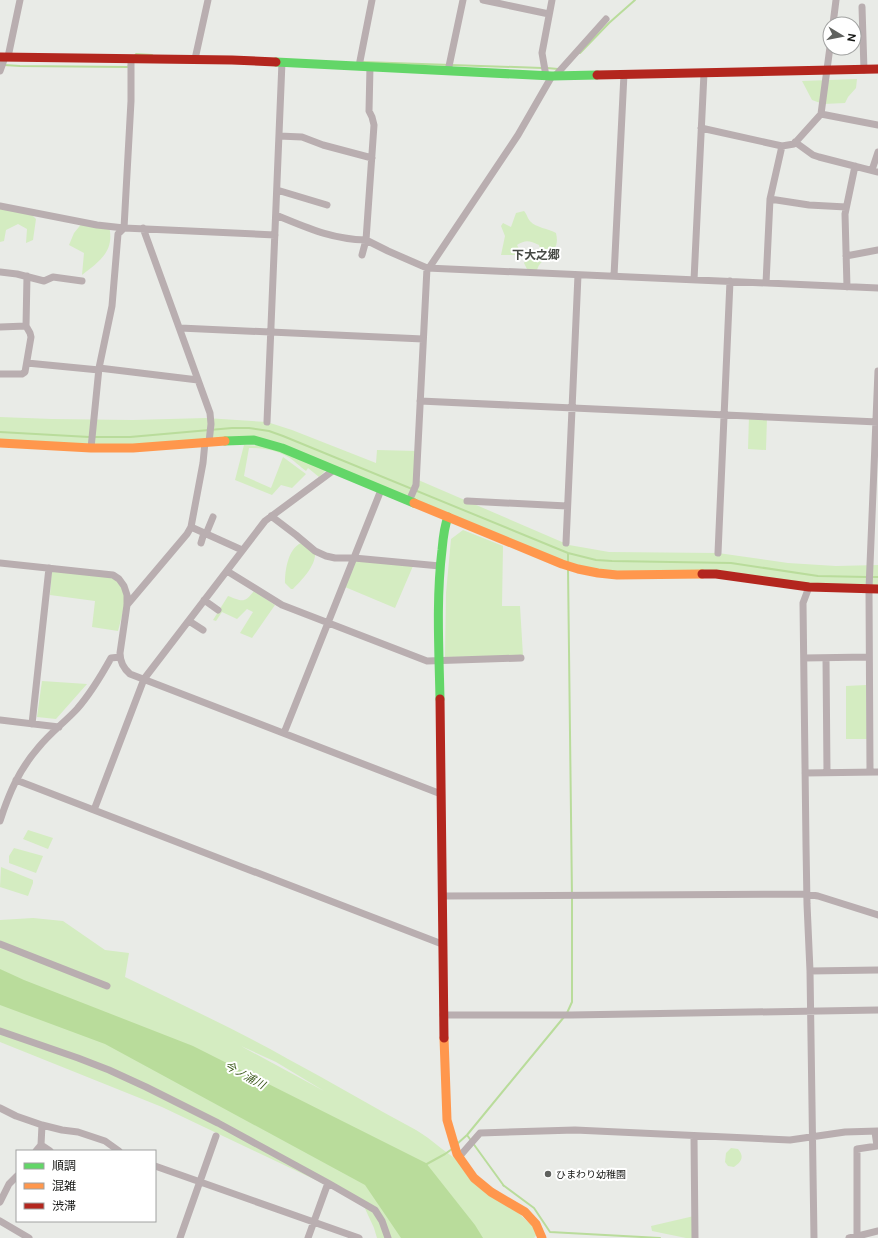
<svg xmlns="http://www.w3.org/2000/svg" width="878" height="1238" font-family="'DM Sans','Noto Sans JP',sans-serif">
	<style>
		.green { fill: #d4ecc1; fill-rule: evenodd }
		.water { fill: #b9dc9b }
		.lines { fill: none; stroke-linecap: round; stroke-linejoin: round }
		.stream { stroke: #b9dc9b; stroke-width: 2 }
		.street { stroke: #b9aeb0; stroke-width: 7 }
		.fast { stroke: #63d668; stroke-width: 9 }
		.slow { stroke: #ff974d; stroke-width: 9 }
		.jam { stroke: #b3261e; stroke-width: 9 }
		.poi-dot { fill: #5f615e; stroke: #fff; stroke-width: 1.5 }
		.labels { text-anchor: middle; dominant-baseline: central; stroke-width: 4; stroke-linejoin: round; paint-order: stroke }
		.poi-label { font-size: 10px; fill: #151614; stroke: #fff; text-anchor: start }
		.water-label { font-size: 11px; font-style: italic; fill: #385618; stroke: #fff }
		.quarter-label { font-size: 12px; font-weight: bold; fill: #474a45; stroke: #fff }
	</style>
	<rect width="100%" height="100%" fill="#e9ebe7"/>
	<path class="green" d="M 857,79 L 856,88 L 848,97 L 845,103 L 823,104 L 812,100 L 802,81 Z
		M 0,205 L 28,211 L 36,219 L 33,240 L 26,243 L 27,229 L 18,224 L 6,230 L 4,241 L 0,242 Z
		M 524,211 C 527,214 528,220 531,222 C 535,227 549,229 556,233 C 560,250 550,252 540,264 C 538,266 537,270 536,273 L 529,273 L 524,263 C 528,256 536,256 540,249 L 539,245 C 530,241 526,239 517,245 L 519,249 L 519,253 L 515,255 L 501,255 L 505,236 L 501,226 L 503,223 L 511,227 L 516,213 Z
		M 83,222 L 109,226 C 115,251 100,261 82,275 L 84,253 L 69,245 L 74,233 Z
		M 749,416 L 767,417 L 766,450 L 748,449 Z
		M 0,417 L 52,419 L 133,420 L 206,418 L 267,422 L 292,430 L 376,463 L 377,450 L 417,451 L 416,479 L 569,545 L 609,552 L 718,553 L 788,563 L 836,566 L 878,565 L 878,589 L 811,587 L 725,572 L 592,572 L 326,470 L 319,477 L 308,468 L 306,471 C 300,467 294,460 288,457 C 276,450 262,448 249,448 L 244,476 L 271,488 L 283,457 L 306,474 L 292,488 L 281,485 L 272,495 L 235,480 L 244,445 L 263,446 L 251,440 L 111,445 L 0,443 Z
		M 463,530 L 503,546 L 502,606 L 520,606 L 523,656 L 445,657 L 446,593 L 451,539 Z
		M 301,543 L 315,551 C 317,565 302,580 293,589 L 291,589 L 285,583 C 285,570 288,549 301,543 Z
		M 354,558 L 413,566 L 395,608 L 345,587 Z
		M 52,568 L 113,575 L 125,590 L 125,604 L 118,631 L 92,627 L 95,601 L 50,595 Z
		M 254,591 L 275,605 L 252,638 L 240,633 L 253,612 L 247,609 L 237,619 L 222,612 L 216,621 L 213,620 L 228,596 C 242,601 244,604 254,591 Z
		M 42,681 L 87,684 L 56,719 L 37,717 Z
		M 866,685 L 867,739 L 846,739 L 846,686 Z
		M 28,830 L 53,838 L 48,849 L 23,839 Z
		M 14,848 L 43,856 L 36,873 L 9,863 L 9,856 Z
		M 1,867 L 33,880 L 33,883 L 28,896 L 0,887 Z
		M 33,918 L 63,921 L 105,950 L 129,953 L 125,977 C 180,1004 235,1029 288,1059 C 331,1082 373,1107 416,1130 C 433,1140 446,1154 463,1163 L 539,1232 L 534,1238 L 377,1238 L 374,1228 L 362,1202 L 162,1107 L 0,1042 L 0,920 ZM 241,1046 L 276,1062 L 324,1091 Z
		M 731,1148 L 738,1149 C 745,1157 741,1162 734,1167 L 728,1166 L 725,1162 L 726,1153 Z
		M 694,1216 L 695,1238 L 686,1238 L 652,1231 L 651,1226 Z"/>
	<path class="water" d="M 0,969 L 24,980 L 193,1046 L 426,1163 L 475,1225 L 483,1238 L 401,1238 L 365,1185 L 105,1044 L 0,1005 Z"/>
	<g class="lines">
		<path class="stream" d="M 580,53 L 609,23 L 635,0
			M 134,57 L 136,54 L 152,55
			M 363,62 L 542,68
			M 4,65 L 20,66 L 128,67 L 129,65
			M 547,68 L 558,69
			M 0,432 L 89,437
			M 94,437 L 130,437 L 232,428 L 249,428 L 269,431 L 283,436 L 568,553 L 596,560 L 612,561 L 731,563 L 818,576 L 867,577
			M 568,553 L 568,562
			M 871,577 L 878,577
			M 567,1013 L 572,1002 L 572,897 L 568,568
			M 467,1135 L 504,1186 L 503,1185 L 534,1208 L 550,1232 L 660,1238
			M 457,1144 L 467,1135 L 564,1017
			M 425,1165 L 445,1154 L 452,1149"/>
		<path class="street" d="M 483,0 L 549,14
			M 862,7 L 864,70
			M 833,24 L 836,0
			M 8,57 L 20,0
			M 195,59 L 208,0
			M 359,66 L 372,0
			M 370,67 L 369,111 L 372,117 L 374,125 L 366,240 L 388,251 L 427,268 L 878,288
			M 0,71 L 5,57
			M 448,71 L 463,0
			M 546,76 L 542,53 L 552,0
			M 555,76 L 606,19
			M 821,114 L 878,125
			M 701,128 L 782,146 L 794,144 L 821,114 L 830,47
			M 279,136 L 302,137 L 323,145 L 372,158
			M 795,142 L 813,155 L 819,157 L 878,172
			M 872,170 L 878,152
			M 277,190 L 327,205
			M 770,199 L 809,205 L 846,207
			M 0,206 L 97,225 L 124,228 L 275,235
			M 276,215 C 308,228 331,239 366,240 L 362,255
			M 143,228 L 210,413 L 211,424 L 209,442
			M 846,256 L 878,250
			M 429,268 L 518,135 L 552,76
			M 0,272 L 17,274 L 44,281 L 53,277 L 82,281
			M 614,276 L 624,74
			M 694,280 L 704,73
			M 766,283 L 770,199 L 782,146
			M 847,287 L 845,214 L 855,166
			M 0,327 L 26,326 L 27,276
			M 180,328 L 423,339
			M 27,363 L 99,370
			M 99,368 L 198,380
			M 0,374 L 22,374 L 25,372 L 31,337 L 30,333 L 26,326
			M 420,401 L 878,422
			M 267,422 L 282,62
			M 91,448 L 99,368 L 112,306 L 118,234 L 124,228 L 131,101 L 131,59
			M 409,501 L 416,485 L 427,268
			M 467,501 L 567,506
			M 271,516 L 296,535 L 315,551 L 326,556 L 335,558 L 354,558 L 440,566
			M 191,527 L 242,550
			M 206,534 L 213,517
			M 201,543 L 204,533
			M 566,543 L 578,275
			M 718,553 L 730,281
			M 0,563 L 113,575 L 119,579 L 124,586 L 127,595 L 127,605 L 120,653 C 120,662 123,668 130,674 L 441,794
			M 227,571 L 282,605 L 427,661 L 521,658
			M 809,587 L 803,603 L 806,845 L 807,904 L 810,971 L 814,1238
			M 204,600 L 218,610
			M 127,605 L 187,534 L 191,527 L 203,463 L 205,442
			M 189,621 L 203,630
			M 804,658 L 869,657
			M 826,658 L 827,772
			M 0,720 L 59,727
			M 32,724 L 49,568
			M 284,733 L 381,490
			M 870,771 L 869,589 L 878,371
			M 805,773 L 878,772
			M 16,780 L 442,944
			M 94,810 L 144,679 L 265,521 L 334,470
			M 0,821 C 9,793 19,770 38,748 C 50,733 65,722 77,709 C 91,693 101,676 111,658 L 120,657
			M 442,896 L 806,894 L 818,896 L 878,915
			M 0,944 L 107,986
			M 810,971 L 878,970
			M 443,1015 L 571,1015 L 878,1010
			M 0,1031 L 78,1058 L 109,1070 L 146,1087 L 218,1123 L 328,1183 L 375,1210 L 382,1221 L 388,1238
			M 0,1108 L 16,1116 L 42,1125 L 41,1145 L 36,1151
			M 42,1125 L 62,1130 L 78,1132 L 105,1141 L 119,1151
			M 694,1136 L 695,1238
			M 41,1145 L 50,1151
			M 459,1157 L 480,1133 L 575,1130 L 790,1140 L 845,1132 L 878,1131
			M 155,1166 L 359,1238
			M 0,1202 L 9,1184 L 17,1176
			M 0,1221 L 29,1238
			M 857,1236 L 857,1149 L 877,1146 L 875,1132
			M 180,1238 L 216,1136
			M 308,1238 L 328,1183
			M 849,1238 L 862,1235
			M 858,1238 L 862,1235 L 878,1231"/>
		<path class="fast" d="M 276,62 L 552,76 L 597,75
			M 225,441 L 254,440 L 282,448 L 414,503
			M 440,699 C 439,650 436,599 442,550 C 443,539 444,527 448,517"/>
		<path class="slow" d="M 0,443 L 91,448 L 133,448 L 225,441
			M 414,503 L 562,564 L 578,569 L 598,573 L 617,575 L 702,574
			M 444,1038 L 447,1120 L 457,1154 L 474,1178 L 491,1192 L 525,1212 L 536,1224 L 542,1238"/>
		<path class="jam" d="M 0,57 L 232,60 L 276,62
			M 597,75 L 878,69
			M 702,574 L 716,574 L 809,587 L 878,589
			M 440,699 L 444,1038"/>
	</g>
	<circle class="poi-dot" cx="548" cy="1174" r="4"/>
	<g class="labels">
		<g class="poi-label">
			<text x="556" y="1174">ひまわり幼稚園</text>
		</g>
		<g class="water-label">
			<text transform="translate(245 1075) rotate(29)">今ノ浦川</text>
		</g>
		<g class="quarter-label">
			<text x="536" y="255">下大之郷</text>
		</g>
	</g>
	<rect x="16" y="1150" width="140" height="72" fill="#ffffff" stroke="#a1a2a1"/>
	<rect x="24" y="1163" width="20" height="6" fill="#63d668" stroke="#a1a2a1"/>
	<text x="52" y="1170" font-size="12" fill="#151614">順調</text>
	<rect x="24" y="1183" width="20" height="6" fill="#ff974d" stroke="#a1a2a1"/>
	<text x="52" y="1190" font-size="12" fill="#151614">混雑</text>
	<rect x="24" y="1203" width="20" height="6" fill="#b3261e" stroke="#a1a2a1"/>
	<text x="52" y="1210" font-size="12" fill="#151614">渋滞</text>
	<g transform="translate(842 36) rotate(100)"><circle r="19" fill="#ffffff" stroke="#a1a2a1"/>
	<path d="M0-3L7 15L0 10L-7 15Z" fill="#5f615e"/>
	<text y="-6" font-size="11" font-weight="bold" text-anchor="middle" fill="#151614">N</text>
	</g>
</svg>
